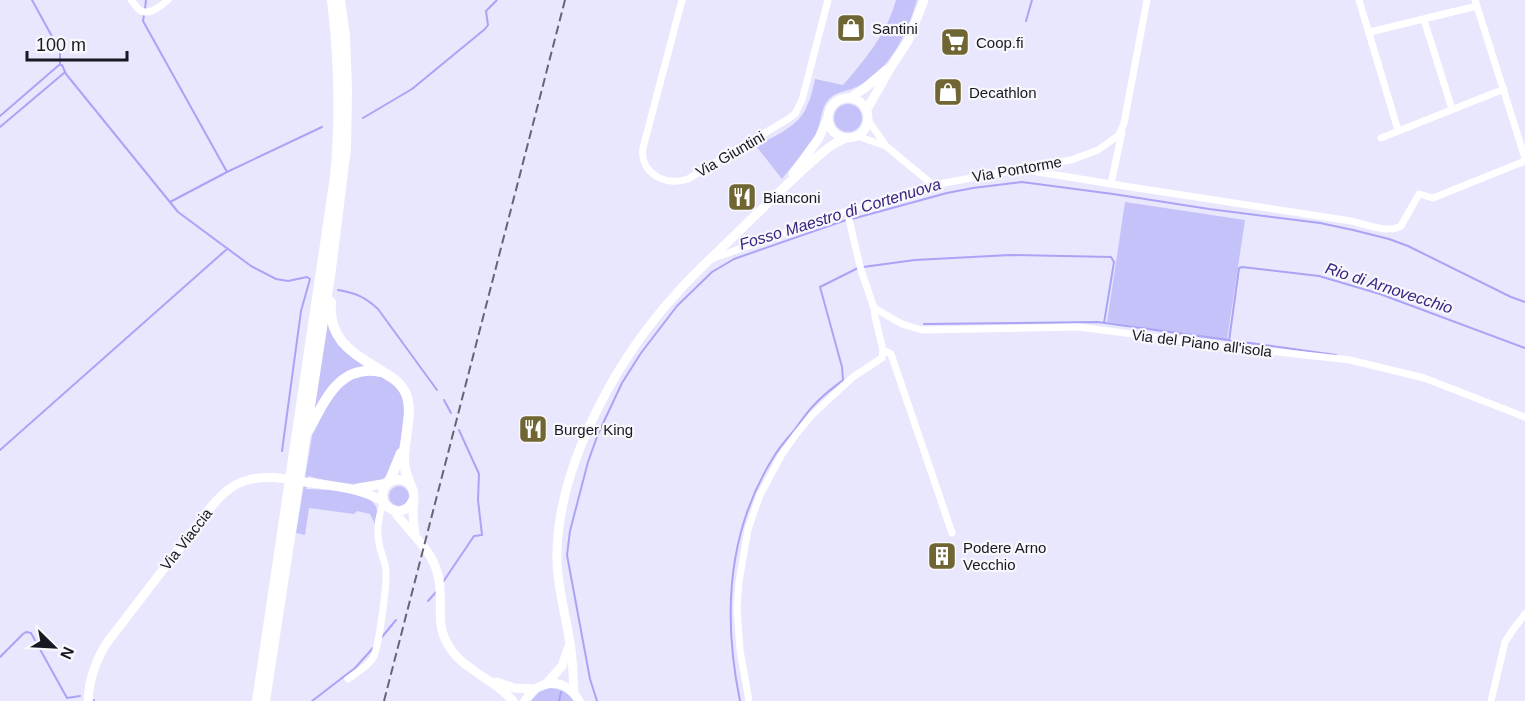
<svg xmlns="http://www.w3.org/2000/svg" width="1525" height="701" font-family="Arial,sans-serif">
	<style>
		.green { fill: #c5c2f9 }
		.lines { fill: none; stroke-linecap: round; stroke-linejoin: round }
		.stream { stroke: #aba3f5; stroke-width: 2 }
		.minor { stroke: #fff; stroke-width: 7 }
		.major { stroke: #fff; stroke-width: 9 }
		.highway { stroke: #fff; stroke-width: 10 }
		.rail { stroke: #656573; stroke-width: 2; stroke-dasharray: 9 4.5; stroke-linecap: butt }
		.labels { text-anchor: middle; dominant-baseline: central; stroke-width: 4.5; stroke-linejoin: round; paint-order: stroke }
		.poi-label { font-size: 15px; fill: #181821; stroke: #f7f7fc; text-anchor: start }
		.street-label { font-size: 15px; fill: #181821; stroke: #f7f7fc }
		.water-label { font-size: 16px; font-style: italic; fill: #3a2380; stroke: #f7f7fc }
	</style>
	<rect width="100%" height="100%" fill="#e8e7fe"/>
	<path class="green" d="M 896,0 L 917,0 C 907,33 893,65 862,84 C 852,91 838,90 829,99 C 820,108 822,123 816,134 C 807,150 793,164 782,179 L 756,146 C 774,136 799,127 807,106 C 811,98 813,88 815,79 L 843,85 C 865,60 887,33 896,0 Z
		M834 118a14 14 0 1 1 28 0a14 14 0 1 1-28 0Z
		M 1125,202 L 1245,220 L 1227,340 L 1107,322 Z
		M 327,319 L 367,364 L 316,409 L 313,408 Z
		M 376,374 C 386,380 399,385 403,398 C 406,405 404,413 403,421 C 401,438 399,470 381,480 C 362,489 328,481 308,476 L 306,489 C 322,490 373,489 377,510 C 377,514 376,520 375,524 L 370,514 L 357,511 L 354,514 L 309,508 L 305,535 L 296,533 L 312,436 L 314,427 L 318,418 L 347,379 Z
		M389 496a10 10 0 1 1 20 0a10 10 0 1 1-20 0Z
		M 550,688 C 561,689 567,692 574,701 L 531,701 L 539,692 Z"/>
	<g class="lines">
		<path class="stream" d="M 32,0 L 60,51 L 60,65 L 62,65 L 66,74 L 178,212 L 251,266 L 276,279 L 288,281 L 307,277 L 310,279 L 301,311 L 282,451
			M 145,9 L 146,0
			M 144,15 L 143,21 L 227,172
			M 1026,21 L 1032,0
			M 0,116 L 59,65
			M 363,118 L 412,89 L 485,29 L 488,25 L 486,11 L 497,0
			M 0,127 L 64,73
			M 170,202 L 227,172 L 322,127
			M 852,219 L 947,193 L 973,188 L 1022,182 L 1113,194 L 1209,209 L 1320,223 L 1353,230 L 1389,239 L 1408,246 L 1511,297 L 1525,302
			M 863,267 L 915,260 L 1010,255 L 1111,257 L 1114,262 L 1104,323
			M 338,290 C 356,293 365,297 378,309 L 437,390
			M 924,324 L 1098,322 L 1336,355
			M 1229,341 L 1239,268 L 1242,267 L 1319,276 L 1380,294 L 1525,348
			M 444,400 L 451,413
			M 0,450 L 227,249
			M 443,582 L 474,536 L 482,535 L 478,500 L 479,474 L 459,430
			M 428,601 L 436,592
			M 382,637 L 396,620
			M 0,657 L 23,634 L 26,632 L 31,633 L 67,698 L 80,696
			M 94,700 L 94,701
			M 312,701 L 355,668 L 373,648
			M 559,701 L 561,692
			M 597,701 L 590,679 L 567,555 L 570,531 L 588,462 L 598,434 L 622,383 L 641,353 L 677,306 L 712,272 L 734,259 L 846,220
			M 740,701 C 723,618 727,532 773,458 C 778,449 785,441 792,433 C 800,423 806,413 815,404 C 823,395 833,388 843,380 L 842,367 L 820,287 L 858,268"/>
		<path class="minor" d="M 131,0 C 134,3 138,10 141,11 C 151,15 162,5 168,0
			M 682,0 L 643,148 C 639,173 666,187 688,179 L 788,119 L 795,114 L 802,100 L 828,0
			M 1359,0 L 1398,130
			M 1475,0 L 1525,158
			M 1424,20 L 1452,109
			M 1370,32 L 1477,6
			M 868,120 L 886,146 L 933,185
			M 857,136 L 886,146
			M 1381,138 L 1504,89
			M 1026,170 L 1111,184 L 1122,132
			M 1111,184 L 1351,221 C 1366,224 1388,234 1401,226 L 1419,194 L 1433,198 L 1525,161
			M 714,258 L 847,211 L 933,185 L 1071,160 L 1098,150 L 1119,135 L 1124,123 L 1147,0
			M 874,308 L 902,324 L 922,330 L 1079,327 L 1223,346 L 1350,360 L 1424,378 L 1525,417
			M 883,350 L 891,354 L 952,533
			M 348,679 C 356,673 367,667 373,658 C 379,647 387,585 386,570 C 385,562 382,555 380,548 C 376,532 378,516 384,502
			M 749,701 L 740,650 L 737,608 L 739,582 L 748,529 L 760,495 L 782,454 L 797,433 L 813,414 L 853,377 L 882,358 L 883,350 L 875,317 L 874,308 L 861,270 L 847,211
			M 1491,701 L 1505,642 L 1512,631 L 1525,614"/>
		<path class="major" d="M 850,98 L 865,88 L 886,70
			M828 118a20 20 0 1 1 40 0a20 20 0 1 1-40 0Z
			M 866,111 L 891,67 L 908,41 L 924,0
			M 793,174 L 819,138 L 828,117
			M 358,488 L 388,483
			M 413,500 C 410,506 406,511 399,511 C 394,511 389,509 386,505 C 372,488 401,468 412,488 C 416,494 413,504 413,511 C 413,519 414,527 415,535
			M 394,511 C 409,532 432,549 438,575 C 444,598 435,622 447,643 C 461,670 494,678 513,701
			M 497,682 L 514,688 L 535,689
			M 546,684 L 562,666 L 569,646
			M 574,693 C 573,676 573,659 570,643 C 566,616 558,590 557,562 C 555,470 615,361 676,294 C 695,272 717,253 737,233 C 760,211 783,188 806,167 C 819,156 830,144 846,138
			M 88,701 C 89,680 95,662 106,644 L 211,507 C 221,495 232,484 248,480 C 269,474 291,480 312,483 C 337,486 361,489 383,501
			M 525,701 C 538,678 566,677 579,701"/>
		<path class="highway" d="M 331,302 C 328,342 354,353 383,372 C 391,377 399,381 404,390 C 415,408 404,438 404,459 C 404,469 407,477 411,486
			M 309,430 C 325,400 340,363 381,372
			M 389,482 L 401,453
			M 257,701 L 335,177 C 341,118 339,59 332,0
			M 265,701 L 331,269 L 346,148 L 347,90 L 345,36 L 340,0"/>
		<path class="rail" d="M 384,701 L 565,0"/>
	</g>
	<defs>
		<g id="shop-square" transform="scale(1.5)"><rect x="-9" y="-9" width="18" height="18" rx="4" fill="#706633" stroke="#f7f7fc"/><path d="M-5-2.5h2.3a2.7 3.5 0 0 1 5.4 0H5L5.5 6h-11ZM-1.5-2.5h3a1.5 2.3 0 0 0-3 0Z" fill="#fff"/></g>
		<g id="supermarket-square" transform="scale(1.5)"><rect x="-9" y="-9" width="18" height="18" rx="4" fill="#706633" stroke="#f7f7fc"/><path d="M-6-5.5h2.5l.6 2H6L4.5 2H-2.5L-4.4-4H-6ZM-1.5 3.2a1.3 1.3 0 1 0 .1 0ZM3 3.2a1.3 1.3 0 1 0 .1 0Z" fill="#fff"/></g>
		<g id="restaurant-square" transform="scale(1.5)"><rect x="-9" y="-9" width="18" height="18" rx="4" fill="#706633" stroke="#f7f7fc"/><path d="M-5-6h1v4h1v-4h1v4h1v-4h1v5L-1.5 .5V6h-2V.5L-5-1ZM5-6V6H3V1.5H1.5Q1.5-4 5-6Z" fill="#fff"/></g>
		<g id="building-square" transform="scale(1.5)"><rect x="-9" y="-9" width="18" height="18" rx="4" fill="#706633" stroke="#f7f7fc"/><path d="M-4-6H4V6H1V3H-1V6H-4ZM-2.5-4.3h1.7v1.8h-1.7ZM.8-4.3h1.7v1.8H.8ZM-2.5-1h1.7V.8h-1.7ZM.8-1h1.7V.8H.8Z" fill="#fff"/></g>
	</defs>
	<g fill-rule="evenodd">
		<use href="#shop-square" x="851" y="28"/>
		<use href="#supermarket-square" x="955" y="42"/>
		<use href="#shop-square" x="948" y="92"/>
		<use href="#restaurant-square" x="742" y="197"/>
		<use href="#restaurant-square" x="533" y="429"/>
		<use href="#building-square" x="942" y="556"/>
	</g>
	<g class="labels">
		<g class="poi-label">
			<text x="872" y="28">Santini</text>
			<text x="976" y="42">Coop.fi</text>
			<text x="969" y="92">Decathlon</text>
			<text x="763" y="197">Bianconi</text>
			<text x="554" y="429">Burger King</text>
			<text x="963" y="547">Podere Arno<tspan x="963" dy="17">Vecchio</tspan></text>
		</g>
		<g class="street-label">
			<text transform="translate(730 154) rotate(-30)">Via Giuntini</text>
			<text transform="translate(1017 169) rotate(-10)">Via Pontorme</text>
			<text transform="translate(1202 343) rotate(7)">Via del Piano all'isola</text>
			<text transform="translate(186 539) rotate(-52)">Via Viaccia</text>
		</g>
		<g class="water-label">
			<text transform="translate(840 214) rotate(-17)">Fosso Maestro di Cortenuova</text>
			<text transform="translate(1389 288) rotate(18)">Rio di Arnovecchio</text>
		</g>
	</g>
	<g transform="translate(54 647) rotate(114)" stroke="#f7f7fc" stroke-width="4.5" paint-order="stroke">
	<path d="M0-4.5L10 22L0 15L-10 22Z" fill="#181821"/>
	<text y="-9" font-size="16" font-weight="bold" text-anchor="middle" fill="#181821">N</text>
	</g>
	<path d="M27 51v9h100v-9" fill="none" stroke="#181821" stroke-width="3"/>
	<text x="36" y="51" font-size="18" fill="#181821" stroke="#f7f7fc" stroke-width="4.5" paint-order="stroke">100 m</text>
</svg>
